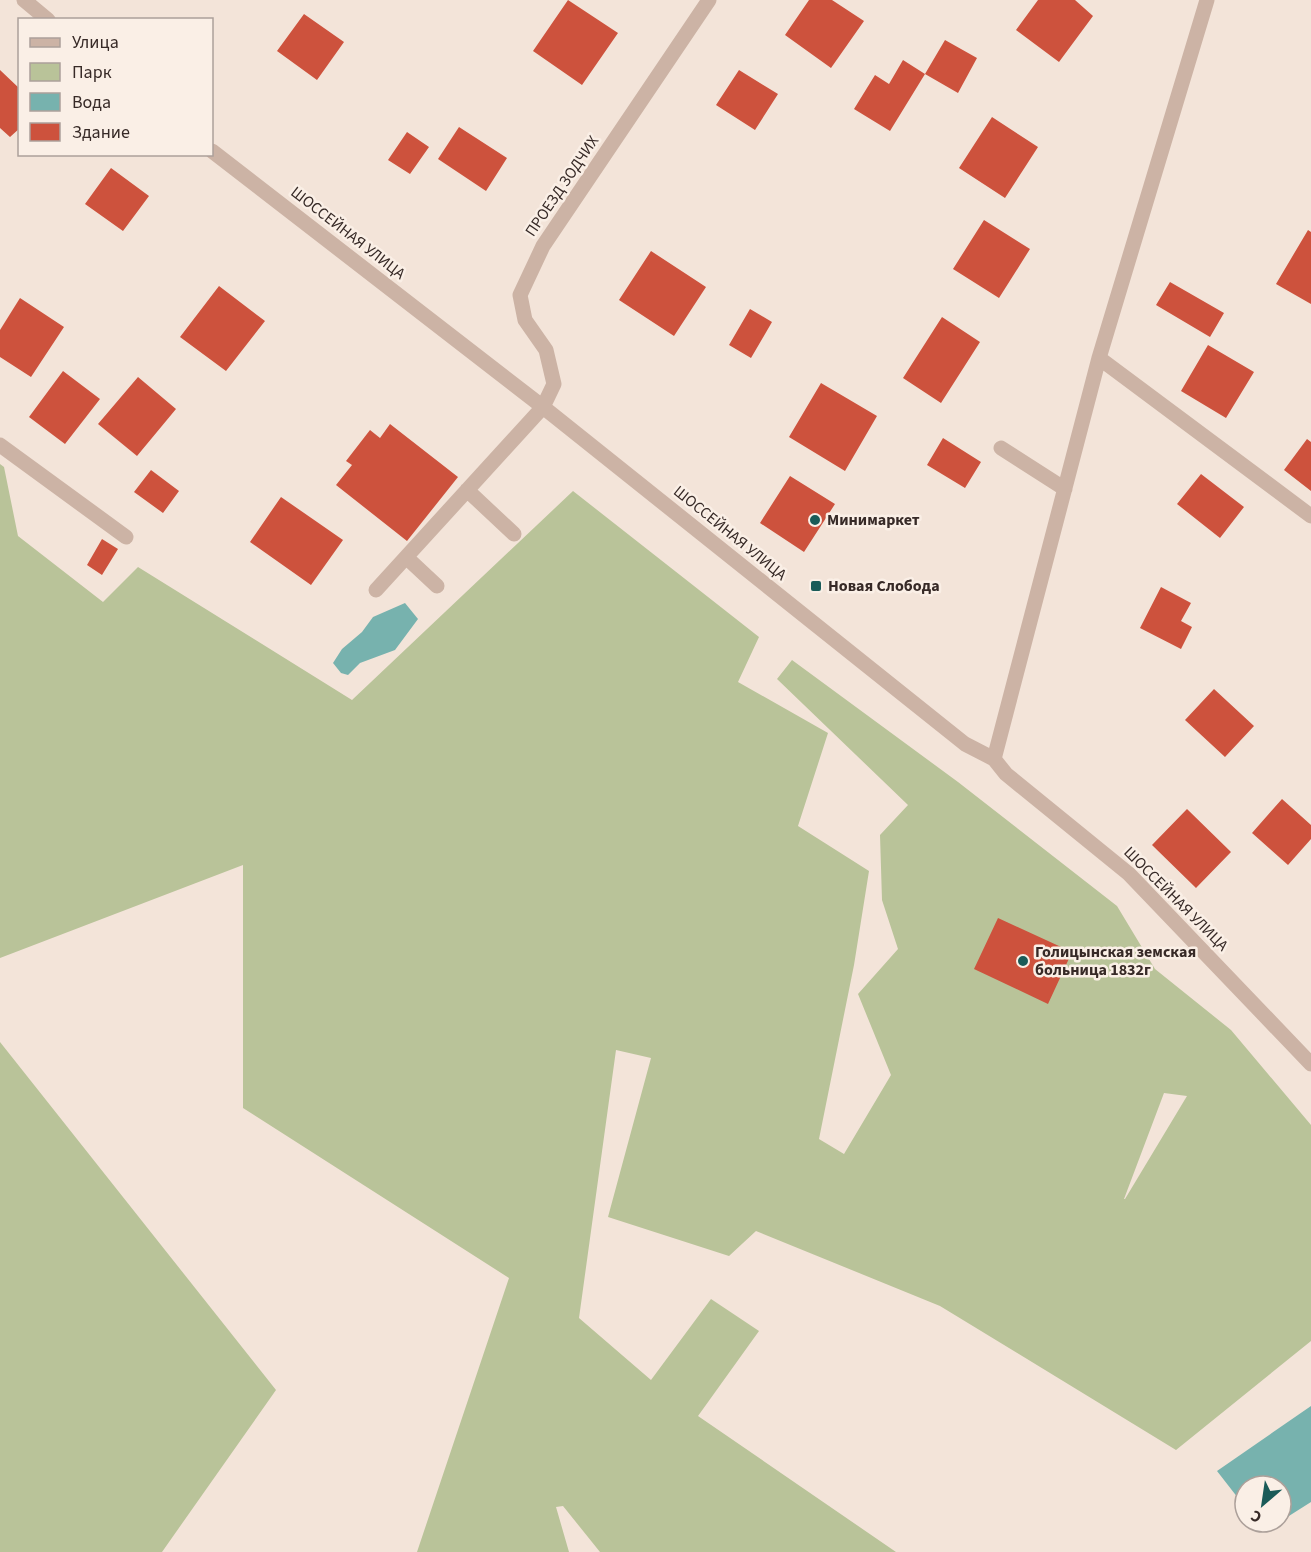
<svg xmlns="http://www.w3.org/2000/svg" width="1311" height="1552" font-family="'Source Sans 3',sans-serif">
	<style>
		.green { fill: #b9c399; fill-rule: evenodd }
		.water { fill: #77b2ae }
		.building { fill: #cd523d }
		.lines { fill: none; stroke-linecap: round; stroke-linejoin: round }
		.minor { stroke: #ccb3a5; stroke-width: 15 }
		.poi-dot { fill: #1a5b58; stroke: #faefe6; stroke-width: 2 }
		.labels { text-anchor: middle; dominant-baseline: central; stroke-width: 5; stroke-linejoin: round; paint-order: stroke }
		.street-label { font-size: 16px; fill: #372a27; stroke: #faefe6 }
		.poi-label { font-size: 16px; font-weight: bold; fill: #372a27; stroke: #faefe6; text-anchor: start }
	</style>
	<rect width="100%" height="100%" fill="#f3e4d9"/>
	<path class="green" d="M 0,464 L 4,467 L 18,536 L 103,602 L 138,567 L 352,700 L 573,491 L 759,637 L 738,682 L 828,733 L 798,826 L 869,871 L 854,965 L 819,1139 L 844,1154 L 891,1075 L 858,994 L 898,949 L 882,900 L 880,835 L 908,805 L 777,679 L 792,660 L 958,782 L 1117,906 L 1155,969 L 1231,1030 L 1311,1125 L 1311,1341 L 1176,1450 L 940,1306 L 756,1231 L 729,1256 L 608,1217 L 651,1058 L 616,1050 L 579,1318 L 651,1380 L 711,1299 L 759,1331 L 698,1416 L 896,1552 L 600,1552 L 563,1506 L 556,1507 L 569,1552 L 417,1552 L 509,1278 L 243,1108 L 243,865 L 0,958 ZM 1164,1093 L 1187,1096 L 1125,1199 L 1124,1199 Z
		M 0,1042 L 276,1390 L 162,1552 L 0,1552 Z"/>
	<path class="water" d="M 405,603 L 418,619 L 395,650 L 360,663 L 348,675 L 341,673 L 333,663 L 342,649 L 362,632 L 373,617 Z
		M 1311,1406 L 1311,1502 L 1281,1521 L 1281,1486 L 1245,1486 L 1245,1507 L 1217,1471 Z"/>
	<path class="building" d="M 568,0 L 618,33 L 582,85 L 533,51 Z
		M 809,0 L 832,0 L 864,21 L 831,68 L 785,35 Z
		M 1038,0 L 1075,0 L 1093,16 L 1059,62 L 1016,30 Z
		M 304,14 L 344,42 L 317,80 L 277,51 Z
		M 945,40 L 977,58 L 958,93 L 925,74 Z
		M 903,60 L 925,74 L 890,131 L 854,109 L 875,75 L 889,84 Z
		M 0,70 L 20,89 L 20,128 L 10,137 L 0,128 Z
		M 739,70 L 778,94 L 755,130 L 716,105 Z
		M 992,117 L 1038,147 L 1005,198 L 959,168 Z
		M 459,127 L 507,158 L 486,191 L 438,159 Z
		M 407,132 L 429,147 L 410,174 L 388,160 Z
		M 111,168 L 149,196 L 123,231 L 85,204 Z
		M 984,220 L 1030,249 L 999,298 L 953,269 Z
		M 1308,230 L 1311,232 L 1311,304 L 1276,284 Z
		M 651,251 L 706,287 L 674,336 L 619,300 Z
		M 1170,282 L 1224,313 L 1210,337 L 1156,305 Z
		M 219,286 L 265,321 L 226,371 L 180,337 Z
		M 20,298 L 64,327 L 31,377 L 0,357 L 0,330 Z
		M 750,309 L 772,322 L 751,358 L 729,345 Z
		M 942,317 L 980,342 L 941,403 L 903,378 Z
		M 1208,345 L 1254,372 L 1226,418 L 1181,391 Z
		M 63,371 L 100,399 L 65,444 L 29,417 Z
		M 138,377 L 176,409 L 137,456 L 98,424 Z
		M 821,383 L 877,416 L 845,471 L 789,437 Z
		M 390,424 L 458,477 L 407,541 L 336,485 L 352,465 L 346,461 L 370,430 L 380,438 Z
		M 943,438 L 981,462 L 965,488 L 927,465 Z
		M 1307,439 L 1311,442 L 1311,491 L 1284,470 Z
		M 151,470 L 179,491 L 163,513 L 134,492 Z
		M 1201,474 L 1244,507 L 1220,538 L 1177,504 Z
		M 790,476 L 835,504 L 804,552 L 760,523 Z
		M 281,497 L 343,540 L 311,585 L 250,542 Z
		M 102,539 L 118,549 L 102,575 L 87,565 Z
		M 1161,587 L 1191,603 L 1181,621 L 1192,627 L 1181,649 L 1140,628 Z
		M 1214,689 L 1254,726 L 1225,757 L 1185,720 Z
		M 1282,799 L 1311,825 L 1311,839 L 1288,865 L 1252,833 Z
		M 1187,809 L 1231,852 L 1196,888 L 1152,845 Z
		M 998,918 L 1072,952 L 1048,1004 L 974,969 Z"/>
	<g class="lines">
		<path class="minor" d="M 24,0 L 48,20
			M 212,151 L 543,407 L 965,744 L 994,759 L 1006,774 L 1129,874 L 1311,1064
			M 1099,358 L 1311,516
			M 0,445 L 126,537
			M 1001,448 L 1065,489
			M 467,490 L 514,534
			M 406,557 L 437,586
			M 376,590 L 543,407 L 554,384 L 546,350 L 525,320 L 520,295 L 543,246 L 709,0
			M 994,759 L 1099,358 L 1207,0"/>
	</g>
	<g class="poi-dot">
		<circle cx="815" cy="520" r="6"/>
		<rect x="810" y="580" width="12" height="12" rx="3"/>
		<circle cx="1023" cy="961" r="6"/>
	</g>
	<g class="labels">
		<g class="street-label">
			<text transform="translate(562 186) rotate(-56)">ПРОЕЗД ЗОДЧИХ</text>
			<text transform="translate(348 233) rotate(38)">ШОССЕЙНАЯ УЛИЦА</text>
			<text transform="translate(730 533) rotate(39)">ШОССЕЙНАЯ УЛИЦА</text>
			<text transform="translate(1176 899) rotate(45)">ШОССЕЙНАЯ УЛИЦА</text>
		</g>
		<g class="poi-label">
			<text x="827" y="520">Минимаркет</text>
			<text x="828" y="586">Новая Слобода</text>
			<text x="1035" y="952">Голицынская земская<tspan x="1035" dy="18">больница 1832г</tspan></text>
		</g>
	</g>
	<rect x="18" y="18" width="195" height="138" fill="#faefe6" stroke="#aca09a" stroke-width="1.5"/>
	<rect x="30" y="38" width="30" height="9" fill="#ccb3a5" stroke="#aca09a" stroke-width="1.5"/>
	<text x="72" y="48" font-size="18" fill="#372a27">Улица</text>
	<rect x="30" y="63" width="30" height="18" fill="#b9c399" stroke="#aca09a" stroke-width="1.5"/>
	<text x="72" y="78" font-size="18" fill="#372a27">Парк</text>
	<rect x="30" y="93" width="30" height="18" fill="#77b2ae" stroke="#aca09a" stroke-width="1.5"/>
	<text x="72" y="108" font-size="18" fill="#372a27">Вода</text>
	<rect x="30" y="123" width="30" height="18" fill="#cd523d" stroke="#aca09a" stroke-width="1.5"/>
	<text x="72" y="138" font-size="18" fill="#372a27">Здание</text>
	<g transform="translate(1263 1504) rotate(209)"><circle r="28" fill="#faefe6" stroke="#aca09a" stroke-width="1.5"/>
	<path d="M0-4.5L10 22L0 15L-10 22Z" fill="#1a5b58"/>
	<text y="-9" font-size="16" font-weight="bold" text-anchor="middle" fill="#372a27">С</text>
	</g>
</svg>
